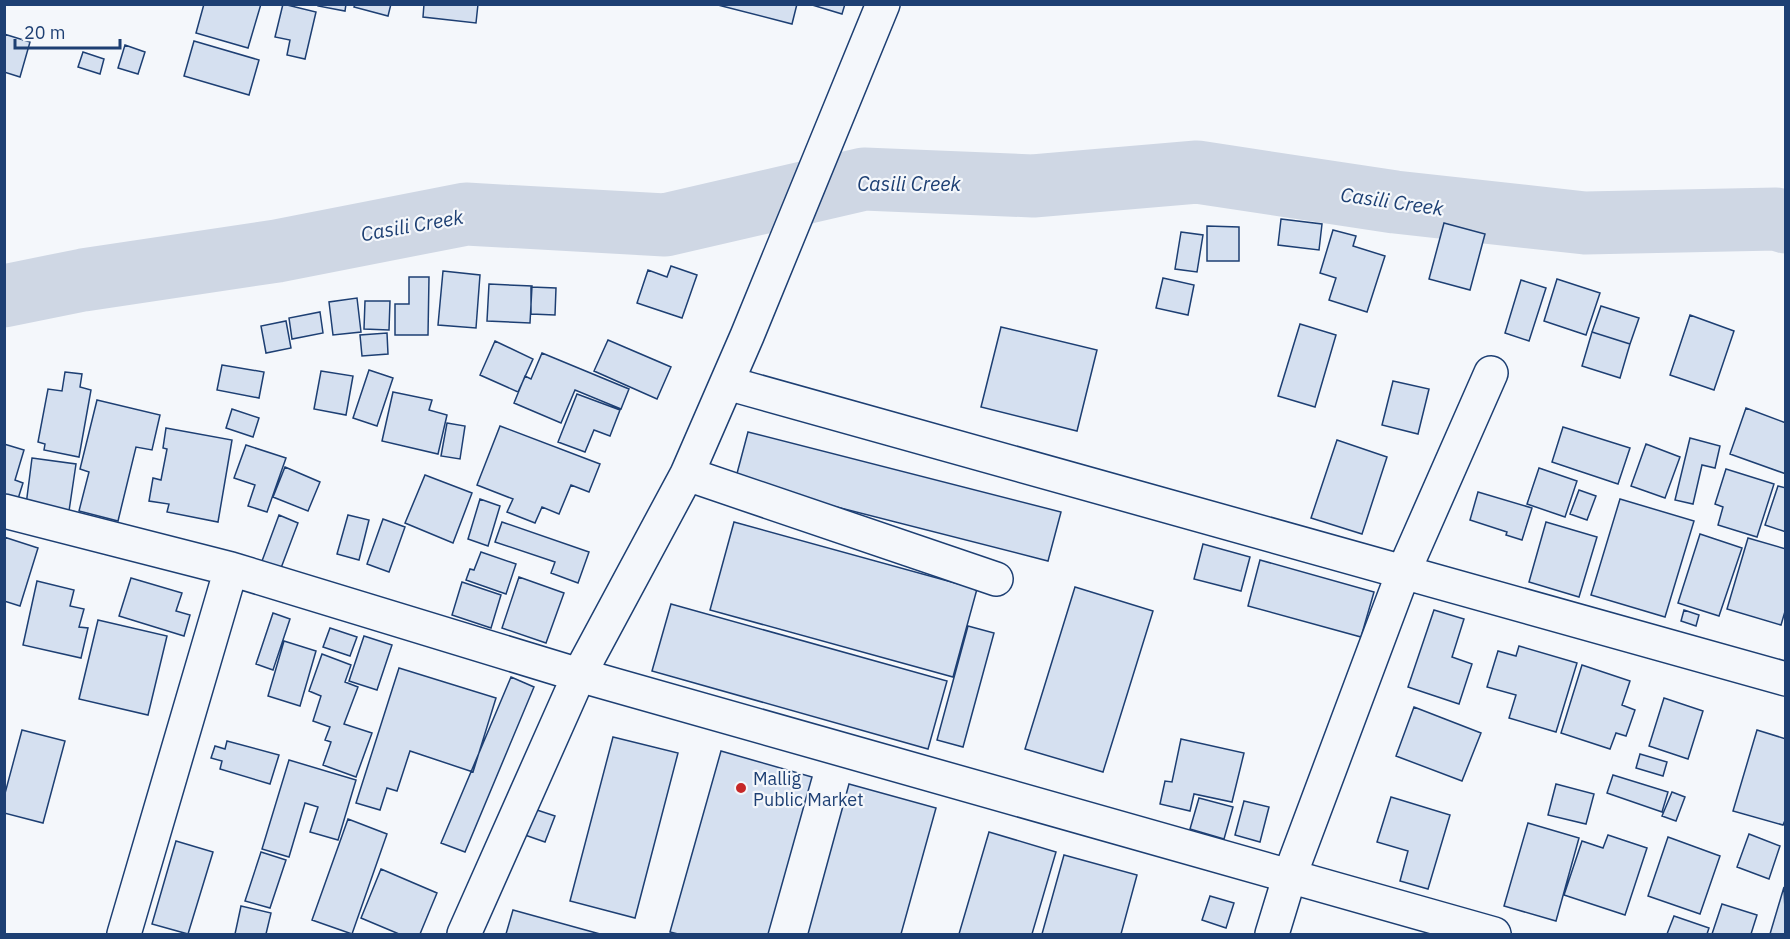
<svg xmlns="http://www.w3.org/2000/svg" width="1790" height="939" font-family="'IBM Plex Sans',sans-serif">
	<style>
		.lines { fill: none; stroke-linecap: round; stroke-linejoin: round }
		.river { stroke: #cfd7e4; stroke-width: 63 }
		.building { fill: #d5e0f0; stroke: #1d3f73; stroke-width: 1.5 }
		.minor-casing { stroke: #1d3f73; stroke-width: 36 }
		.minor { stroke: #f4f7fb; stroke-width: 33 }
		.poi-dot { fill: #c62828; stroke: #f4f7fb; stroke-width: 2 }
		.labels { text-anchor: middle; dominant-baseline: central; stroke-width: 4.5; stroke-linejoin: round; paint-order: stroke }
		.poi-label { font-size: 18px; fill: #1d3f73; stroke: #f4f7fb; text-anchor: start }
		.water-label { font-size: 20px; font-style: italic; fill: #1d3f73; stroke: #f4f7fb }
	</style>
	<rect width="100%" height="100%" fill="#f4f7fb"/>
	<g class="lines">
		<path class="river" d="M 4,296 L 83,280 L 277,251 L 466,214 L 665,225 L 864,179 L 1033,186 L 1197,172 L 1395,202 L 1585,223 L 1776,219 L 1786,222"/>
	</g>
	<path class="building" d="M 204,4 L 261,4 L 248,48 L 196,33 Z
		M 283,4 L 316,12 L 305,59 L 287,55 L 290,40 L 275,37 Z
		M 318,4 L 346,4 L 345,11 L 318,6 Z
		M 355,4 L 391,4 L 388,16 L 354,7 Z
		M 424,4 L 478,4 L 476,23 L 423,17 Z
		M 714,4 L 797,4 L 792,24 Z
		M 809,4 L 845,4 L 842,14 Z
		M 4,34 L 30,42 L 20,77 L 4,72 Z
		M 194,41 L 259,60 L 249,95 L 184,76 Z
		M 125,45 L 145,52 L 138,74 L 118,68 Z
		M 83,52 L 104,59 L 100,74 L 78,67 Z
		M 1281,219 L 1322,224 L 1319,250 L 1278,245 Z
		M 1444,223 L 1485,234 L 1470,290 L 1429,279 Z
		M 1207,226 L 1239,227 L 1239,261 L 1207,261 Z
		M 1333,230 L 1356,236 L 1353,246 L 1385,256 L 1367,312 L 1329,300 L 1336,278 L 1320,273 Z
		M 1181,232 L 1203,235 L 1197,272 L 1175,269 Z
		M 671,266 L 697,275 L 682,318 L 637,303 L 648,270 L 667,277 Z
		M 443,271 L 480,275 L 476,328 L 438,325 Z
		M 409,277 L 429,277 L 428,335 L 395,335 L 395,304 L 409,304 Z
		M 1163,278 L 1194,285 L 1188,315 L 1156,308 Z
		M 1557,279 L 1600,293 L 1586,335 L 1544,321 Z
		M 1521,280 L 1546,288 L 1529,341 L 1505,333 Z
		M 489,284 L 532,286 L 530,323 L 487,321 Z
		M 531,287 L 556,288 L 555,315 L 531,314 Z
		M 357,298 L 361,332 L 333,335 L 329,302 Z
		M 365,301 L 390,301 L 389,330 L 364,329 Z
		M 1601,306 L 1639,318 L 1630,344 L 1592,332 Z
		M 320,312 L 323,333 L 292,339 L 289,318 Z
		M 1690,315 L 1734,331 L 1714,390 L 1670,375 Z
		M 286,321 L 291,348 L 266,353 L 261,326 Z
		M 1300,324 L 1336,335 L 1315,407 L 1278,396 Z
		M 1001,327 L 1097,350 L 1077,431 L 981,407 Z
		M 1592,332 L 1630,344 L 1620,378 L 1582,366 Z
		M 387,333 L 388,354 L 362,356 L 360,335 Z
		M 608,340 L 671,367 L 657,399 L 594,371 Z
		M 495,341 L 533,359 L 518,392 L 480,375 Z
		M 542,353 L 629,389 L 621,409 L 575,390 L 561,423 L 514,403 L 525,376 L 531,379 Z
		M 222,365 L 264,372 L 259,398 L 217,390 Z
		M 369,370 L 393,378 L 377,426 L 353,418 Z
		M 321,371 L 353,376 L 346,415 L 314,409 Z
		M 65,372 L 82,374 L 80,387 L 91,390 L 79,457 L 44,450 L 45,444 L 38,442 L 48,389 L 62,391 Z
		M 1393,381 L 1429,389 L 1418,434 L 1382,425 Z
		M 393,392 L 432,400 L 429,410 L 447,415 L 438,454 L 382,441 Z
		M 577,394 L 620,410 L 610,436 L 594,430 L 585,452 L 558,442 Z
		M 97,400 L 160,415 L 152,450 L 136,447 L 118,521 L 79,511 L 89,472 L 80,469 Z
		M 1746,408 L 1786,423 L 1786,474 L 1730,454 Z
		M 232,409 L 259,418 L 253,437 L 226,428 Z
		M 447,423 L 465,426 L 460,459 L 441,456 Z
		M 500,426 L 600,464 L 589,492 L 571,485 L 559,514 L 542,507 L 535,523 L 507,512 L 513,499 L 477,485 Z
		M 1563,427 L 1630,448 L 1618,484 L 1552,462 Z
		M 166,428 L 232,440 L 218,522 L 167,512 L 169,504 L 149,501 L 153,478 L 161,480 L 167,449 L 163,448 Z
		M 748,432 L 1061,512 L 1048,561 L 735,481 Z
		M 1690,438 L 1720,446 L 1715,468 L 1702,465 L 1693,504 L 1675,500 Z
		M 1337,440 L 1387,457 L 1362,534 L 1311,518 Z
		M 4,444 L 24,450 L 15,480 L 23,483 L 17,502 L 4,499 Z
		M 1646,444 L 1680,457 L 1665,498 L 1631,486 Z
		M 246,445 L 286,458 L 267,512 L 248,506 L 255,485 L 234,478 Z
		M 32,458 L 76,464 L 69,511 L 26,505 Z
		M 285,467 L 320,482 L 308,511 L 273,497 Z
		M 1539,468 L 1577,481 L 1565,517 L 1527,504 Z
		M 1726,469 L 1774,484 L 1757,537 L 1718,525 L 1723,507 L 1715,504 Z
		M 425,475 L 472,493 L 453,543 L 405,523 Z
		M 1778,486 L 1786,488 L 1786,532 L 1765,525 Z
		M 1579,490 L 1596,496 L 1587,520 L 1570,514 Z
		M 1478,492 L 1532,508 L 1522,540 L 1506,535 L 1507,532 L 1470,520 Z
		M 480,499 L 500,506 L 488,546 L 468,539 Z
		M 1620,499 L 1694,521 L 1665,617 L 1591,595 Z
		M 279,515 L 298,523 L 281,568 L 262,561 Z
		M 348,515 L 369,520 L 359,560 L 337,554 Z
		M 383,519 L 405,527 L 389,572 L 367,564 Z
		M 502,522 L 589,552 L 578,583 L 551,573 L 555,562 L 495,542 Z
		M 734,522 L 977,589 L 953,677 L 710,610 Z
		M 1546,522 L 1597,537 L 1579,597 L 1529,582 Z
		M 1700,534 L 1742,548 L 1719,616 L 1678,603 Z
		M 4,537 L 38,548 L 20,606 L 4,601 Z
		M 1748,538 L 1786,549 L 1786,608 L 1781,625 L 1727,609 Z
		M 1203,544 L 1250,557 L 1241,591 L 1194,579 Z
		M 481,552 L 516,564 L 506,594 L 466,580 L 470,569 L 474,570 Z
		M 1260,560 L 1374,592 L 1361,637 L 1248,606 Z
		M 519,577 L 564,593 L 546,643 L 502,628 Z
		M 131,578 L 182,593 L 176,611 L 190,615 L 184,636 L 119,616 Z
		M 37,581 L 74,590 L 70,606 L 84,609 L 79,627 L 88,628 L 81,658 L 23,645 Z
		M 462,582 L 501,595 L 491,628 L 452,615 Z
		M 1075,587 L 1153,611 L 1103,772 L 1025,749 Z
		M 671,604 L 947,681 L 928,749 L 652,671 Z
		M 1434,610 L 1464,619 L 1452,657 L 1472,664 L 1459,704 L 1408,687 Z
		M 1684,610 L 1699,615 L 1696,626 L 1681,621 Z
		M 273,613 L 290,619 L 273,670 L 256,664 Z
		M 98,620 L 167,636 L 148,715 L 79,699 Z
		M 968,626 L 994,633 L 963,747 L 937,740 Z
		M 330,628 L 357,637 L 350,656 L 323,647 Z
		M 364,636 L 392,645 L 377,690 L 349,681 Z
		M 284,641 L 316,651 L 300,706 L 268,696 Z
		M 1519,646 L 1577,663 L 1556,732 L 1509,718 L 1516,695 L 1487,687 L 1498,651 L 1516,656 Z
		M 322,654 L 351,665 L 345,682 L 358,687 L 344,724 L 372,733 L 356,777 L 323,765 L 331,742 L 325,740 L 330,727 L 313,721 L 321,696 L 309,691 Z
		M 1582,665 L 1630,681 L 1622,705 L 1635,710 L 1626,736 L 1616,733 L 1610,749 L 1561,733 Z
		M 399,668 L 496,698 L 473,772 L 410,751 L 397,791 L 387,788 L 380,810 L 356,803 Z
		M 511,677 L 534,687 L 465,852 L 441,843 Z
		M 1664,698 L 1703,711 L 1688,759 L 1649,746 Z
		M 1414,707 L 1481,733 L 1462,781 L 1396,756 Z
		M 22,730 L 65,741 L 43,823 L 4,813 L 4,797 Z
		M 1757,730 L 1786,739 L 1786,818 L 1783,825 L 1733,811 Z
		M 613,737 L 678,753 L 635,918 L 570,901 Z
		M 1181,739 L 1244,753 L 1232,802 L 1194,794 L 1190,811 L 1160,804 L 1165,781 L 1172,782 Z
		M 227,741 L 279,755 L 270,784 L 220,769 L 222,761 L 211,758 L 215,746 L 225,749 Z
		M 721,751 L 812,777 L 768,934 L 678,934 L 670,932 Z
		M 1640,754 L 1667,762 L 1663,776 L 1636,768 Z
		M 289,760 L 356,780 L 338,840 L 310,832 L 318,807 L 305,803 L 289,857 L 262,849 Z
		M 1613,775 L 1668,792 L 1662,812 L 1607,793 Z
		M 849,784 L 936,808 L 901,934 L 808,934 Z
		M 1556,784 L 1594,794 L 1586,824 L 1548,815 Z
		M 1672,792 L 1685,797 L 1676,821 L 1662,816 Z
		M 1391,797 L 1450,815 L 1428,889 L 1400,881 L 1408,851 L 1377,842 Z
		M 1199,798 L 1233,807 L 1224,839 L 1190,829 Z
		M 1244,801 L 1269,807 L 1260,842 L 1235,835 Z
		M 531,808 L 555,816 L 545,842 L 522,834 Z
		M 348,819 L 387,834 L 352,934 L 312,920 Z
		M 1528,823 L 1579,838 L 1556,921 L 1504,906 Z
		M 989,832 L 1056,852 L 1032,934 L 959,934 Z
		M 1749,834 L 1780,846 L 1769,879 L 1737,867 Z
		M 1608,835 L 1647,848 L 1625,915 L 1564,895 L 1582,841 L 1603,848 Z
		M 1668,837 L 1720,856 L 1700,914 L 1648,896 Z
		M 176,841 L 213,852 L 188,934 L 152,924 Z
		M 261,852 L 286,860 L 270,908 L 245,901 Z
		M 1064,855 L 1137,875 L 1121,934 L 1042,934 Z
		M 381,869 L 437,893 L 420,934 L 399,934 L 361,918 Z
		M 1784,887 L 1786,934 L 1770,934 Z
		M 1210,896 L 1234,903 L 1226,928 L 1202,920 Z
		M 1722,904 L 1757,915 L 1751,934 L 1712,934 Z
		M 241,906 L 271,913 L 266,934 L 235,934 Z
		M 513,910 L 600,934 L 506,934 Z
		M 1674,916 L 1709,928 L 1707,934 L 1667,934 Z"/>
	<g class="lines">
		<g class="minor-casing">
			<path id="minor" d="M 727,383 L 1786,679
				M 687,474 L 996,579
				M 4,511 L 231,569 L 579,675 L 1494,934
				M 124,934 L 231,569
				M 464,934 L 579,675 L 687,474 L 747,336 L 883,4
				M 1272,934 L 1290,875 L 1403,573 L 1491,373"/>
		</g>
		<use href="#minor" class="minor"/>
	</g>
	<circle class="poi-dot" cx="741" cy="788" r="6"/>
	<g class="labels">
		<g class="poi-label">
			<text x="753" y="778">Mallig<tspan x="753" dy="21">Public Market</tspan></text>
		</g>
		<g class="water-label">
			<text x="909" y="183">Casili Creek</text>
			<text transform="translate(1392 201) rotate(8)">Casili Creek</text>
			<text transform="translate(412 225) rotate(-10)">Casili Creek</text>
		</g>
	</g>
	<rect width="1790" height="939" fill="none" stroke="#1d3f73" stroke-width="12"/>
	<path d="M15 39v9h105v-9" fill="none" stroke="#1d3f73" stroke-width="3"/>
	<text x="24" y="39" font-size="18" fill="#1d3f73" stroke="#f4f7fb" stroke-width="4.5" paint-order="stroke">20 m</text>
</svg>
